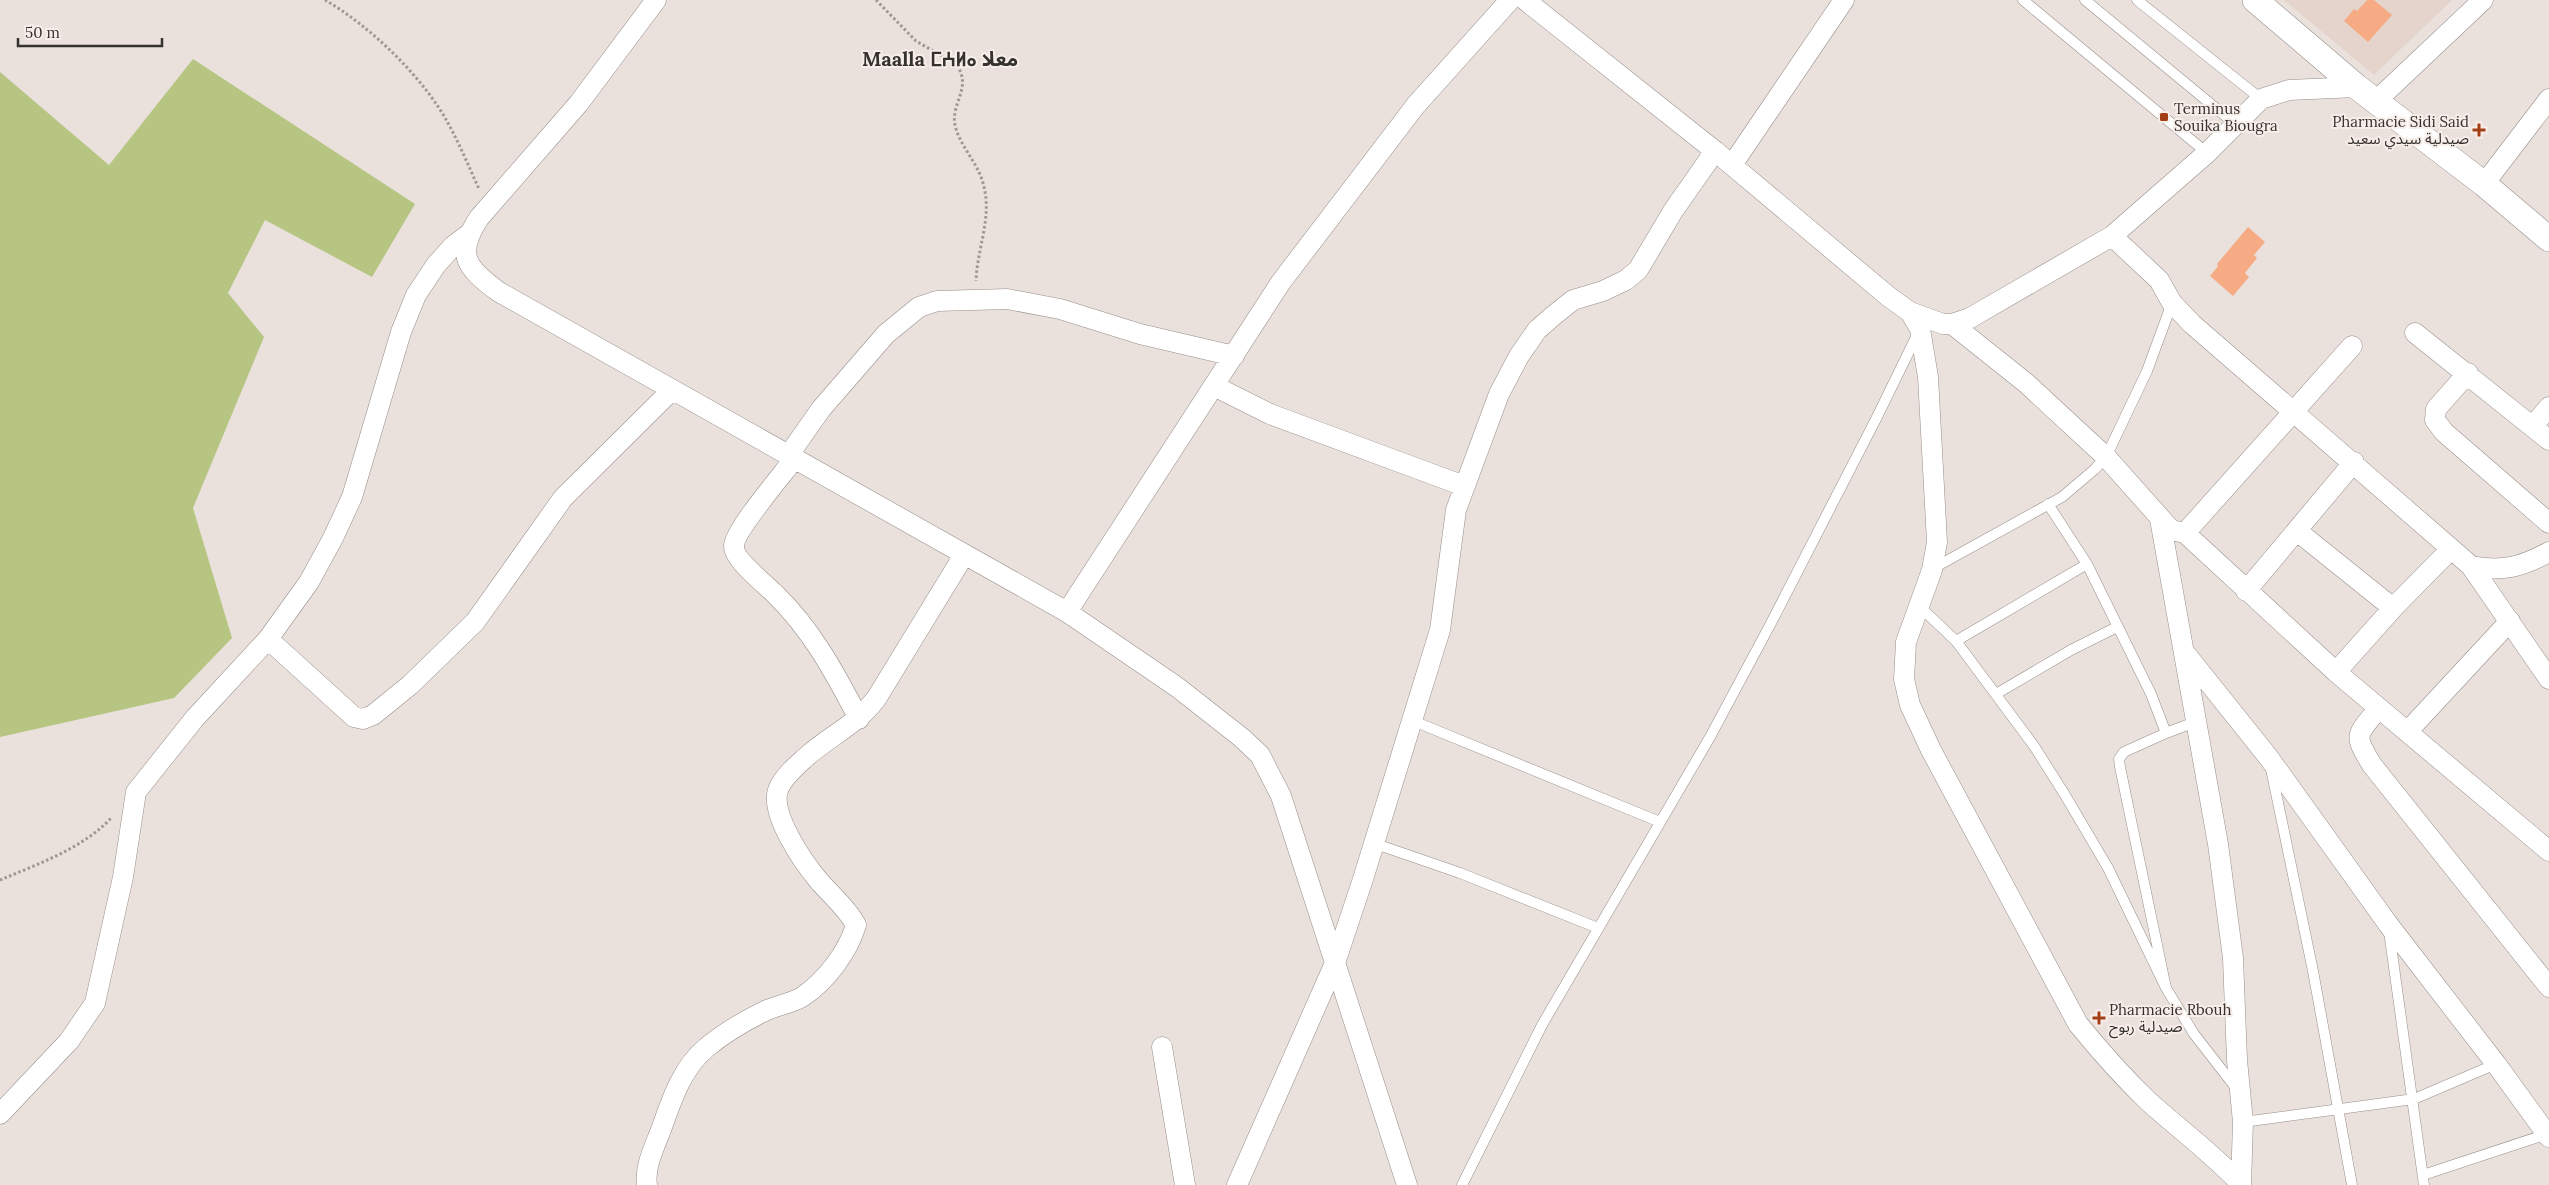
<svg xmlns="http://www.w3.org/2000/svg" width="2549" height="1185" font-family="Lora,'Noto Sans Arabic','Noto Sans Tifinagh',serif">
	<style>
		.built { fill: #e4d4cb }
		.green { fill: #b6c582 }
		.building { fill: #f6ab85 }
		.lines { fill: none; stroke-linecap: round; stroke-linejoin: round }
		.service-casing { stroke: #978e8a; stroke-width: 11 }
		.minor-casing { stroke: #978e8a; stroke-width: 21 }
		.tertiary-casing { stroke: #978e8a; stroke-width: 26 }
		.path { stroke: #9e9793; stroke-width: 3; stroke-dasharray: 2.5 2.5; stroke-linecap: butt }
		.service { stroke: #fff; stroke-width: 10 }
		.minor { stroke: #fff; stroke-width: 20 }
		.tertiary { stroke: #fff; stroke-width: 25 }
		.poi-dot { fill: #a43f15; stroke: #f7eee9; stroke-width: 2 }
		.labels { text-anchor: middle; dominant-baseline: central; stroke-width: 4; stroke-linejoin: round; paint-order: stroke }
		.poi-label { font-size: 15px; fill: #35312f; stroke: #f7eee9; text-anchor: start }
		.district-label { font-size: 20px; font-weight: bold; fill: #35312f; stroke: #f7eee9 }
	</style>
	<rect width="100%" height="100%" fill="#eae1dc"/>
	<path class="built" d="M 2284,0 L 2452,0 L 2374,75 Z"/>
	<path class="green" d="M 193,59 L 415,204 L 372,277 L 265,220 L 228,293 L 264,337 L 193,508 L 232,638 L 174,698 L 0,737 L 0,72 L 109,165 Z"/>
	<path class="building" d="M 2367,0 L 2374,0 L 2392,15 L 2368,42 L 2344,21 L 2354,9 L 2357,11 Z
		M 2248,227 L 2265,242 L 2254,255 L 2257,258 L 2245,273 L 2249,277 L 2233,296 L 2210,276 L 2218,266 L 2217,264 Z"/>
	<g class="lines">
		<g class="service-casing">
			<path id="service" d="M 2023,0 L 2207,153
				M 2085,0 L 2235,124
				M 2137,0 L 2261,99
				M 2048,504 L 2087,564 L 2151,694 L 2166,733 L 2195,722
				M 1932,569 L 2062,497 L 2095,469 L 2106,457 L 2147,371 L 2172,303
				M 1918,605 L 1956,641 L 2034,746 L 2065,795 L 2108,868 L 2166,988
				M 1956,641 L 2087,564
				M 1996,694 L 2071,650 L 2117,627
				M 1411,720 L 1660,822
				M 2166,733 L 2124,752 L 2119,759 L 2120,767 L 2166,988 L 2194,1034 L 2236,1088
				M 2271,769 L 2313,971 L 2352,1185
				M 1373,843 L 1460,873 L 1598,928
				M 2389,931 L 2424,1185
				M 2243,1122 L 2414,1099 L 2496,1064
				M 2423,1175 L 2547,1134
				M 1462,1185 L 1542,1025 L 1710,737 L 1770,625 L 1877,417 L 1919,331"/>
		</g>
		<g class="minor-casing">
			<path id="minor" d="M 656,0 L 579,103 L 479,218 C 455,255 466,268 499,292 L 1067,612 L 1177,687 L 1242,738 L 1260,755 L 1281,796 L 1407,1185
				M 1525,0 L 1715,151 L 1889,297 L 1910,312 L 1943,324 L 1952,324 L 1970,318 L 2112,236 L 2207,153 L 2261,99 L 2289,90 L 2357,87
				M 2376,101 L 2483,0
				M 1732,165 L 1844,0
				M 2484,184 L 2549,99
				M 2112,236 L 2159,280 L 2172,303 L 2192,324 L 2471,566 L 2549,679
				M 1910,312 L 1920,329 L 1928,377 L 1937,542 L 1932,570 L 1906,642 L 1904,679 L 1910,705 L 1931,750 L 2078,1024 C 2100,1051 2123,1077 2148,1101 C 2179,1129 2212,1153 2240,1183
				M 1952,324 L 2026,383 L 2106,457 L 2171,530 L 2185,533 L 2336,672 L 2549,851
				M 2415,333 L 2549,440
				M 2468,373 L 2436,409 L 2435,420 L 2444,432 L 2549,523
				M 1214,386 L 1270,414 L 1464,486
				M 2533,426 L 2549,407
				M 788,456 L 821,409 L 886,334 L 919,307 L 937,301 L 1007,299 L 1060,309 L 1140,334 L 1234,356
				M 794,459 C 783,474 734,531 734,546 C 733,559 765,584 775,594 C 812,630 835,673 859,719
				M 2160,519 L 2218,844 L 2233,958 L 2237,1060 L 2243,1122 L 2241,1185
				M 2297,531 L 2393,608
				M 2185,533 L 2352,346
				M 2471,566 C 2503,572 2521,567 2549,552
				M 2246,591 L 2354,462
				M 1067,612 L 1281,282 L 1416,105 L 1510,0
				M 268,639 L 354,717 L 363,719 L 373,715 L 410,685 L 475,622 L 563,498 L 672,390
				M 2185,653 L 2269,758 L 2388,924 L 2496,1064 L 2549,1137
				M 2336,672 L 2393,608 L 2451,549
				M 2379,708 C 2356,736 2353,734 2372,765 L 2549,987
				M 2407,732 L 2510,621
				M 1162,1047 L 1185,1185
				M 0,1114 L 69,1041 L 95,1003 L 123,877 L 136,792 L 195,718 L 268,639 L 309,582 L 333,538 L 352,497 L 401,332 L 416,295 L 436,265 L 453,246 L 469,234
				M 647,1185 C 644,1166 656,1144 662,1127 C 672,1099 682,1068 706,1048 C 724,1033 746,1020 767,1010 C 779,1005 792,1003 802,997 C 826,981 848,952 856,925 C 847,908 832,896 819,881 C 803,862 770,814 778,790 C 783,777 796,766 805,758 C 829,736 855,726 876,699 L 964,555
				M 1237,1185 L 1335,963 L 1363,879 L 1440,630 L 1456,510 L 1499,394 L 1519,356 L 1537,330 L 1553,316 L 1573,300 L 1603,291 L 1626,280 L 1638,270 L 1673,211 L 1715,151"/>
		</g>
		<g class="tertiary-casing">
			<path id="tertiary" d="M 2255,0 L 2357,87 L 2484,184 L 2549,239"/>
		</g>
		<path class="path" d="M 325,0 C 370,26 423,77 448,123 C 460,145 469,167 479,189
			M 876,0 L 916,41 L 956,64 C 974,89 948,104 956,129 C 962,148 978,164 983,183 C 993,217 977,248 976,281
			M 0,880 C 38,864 84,848 112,817"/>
		<use href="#service" class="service"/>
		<use href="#minor" class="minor"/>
		<use href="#tertiary" class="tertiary"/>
	</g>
	<g class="poi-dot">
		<rect x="2159" y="112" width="10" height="10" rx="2.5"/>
		<path d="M2476.5 122.5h5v5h5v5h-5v5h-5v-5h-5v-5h5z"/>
		<path d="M2096.5 1010.5h5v5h5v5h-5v5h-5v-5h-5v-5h5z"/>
	</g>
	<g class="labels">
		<g class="poi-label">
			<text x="2174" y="108">Terminus<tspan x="2174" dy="17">Souika Biougra</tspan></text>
			<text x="2469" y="121" text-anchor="end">Pharmacie Sidi Said<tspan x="2469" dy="17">صيدلية سيدي سعيد</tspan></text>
			<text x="2109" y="1009">Pharmacie Rbouh<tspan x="2109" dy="17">صيدلية ربوح</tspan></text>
		</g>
		<g class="district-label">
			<text x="940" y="58">Maalla ⵎⵄⵍⴰ معلا</text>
		</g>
	</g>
	<path d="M18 38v8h144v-8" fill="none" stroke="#35312f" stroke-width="2.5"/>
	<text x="25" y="38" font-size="15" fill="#35312f" stroke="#f7eee9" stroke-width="4" paint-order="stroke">50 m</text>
</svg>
